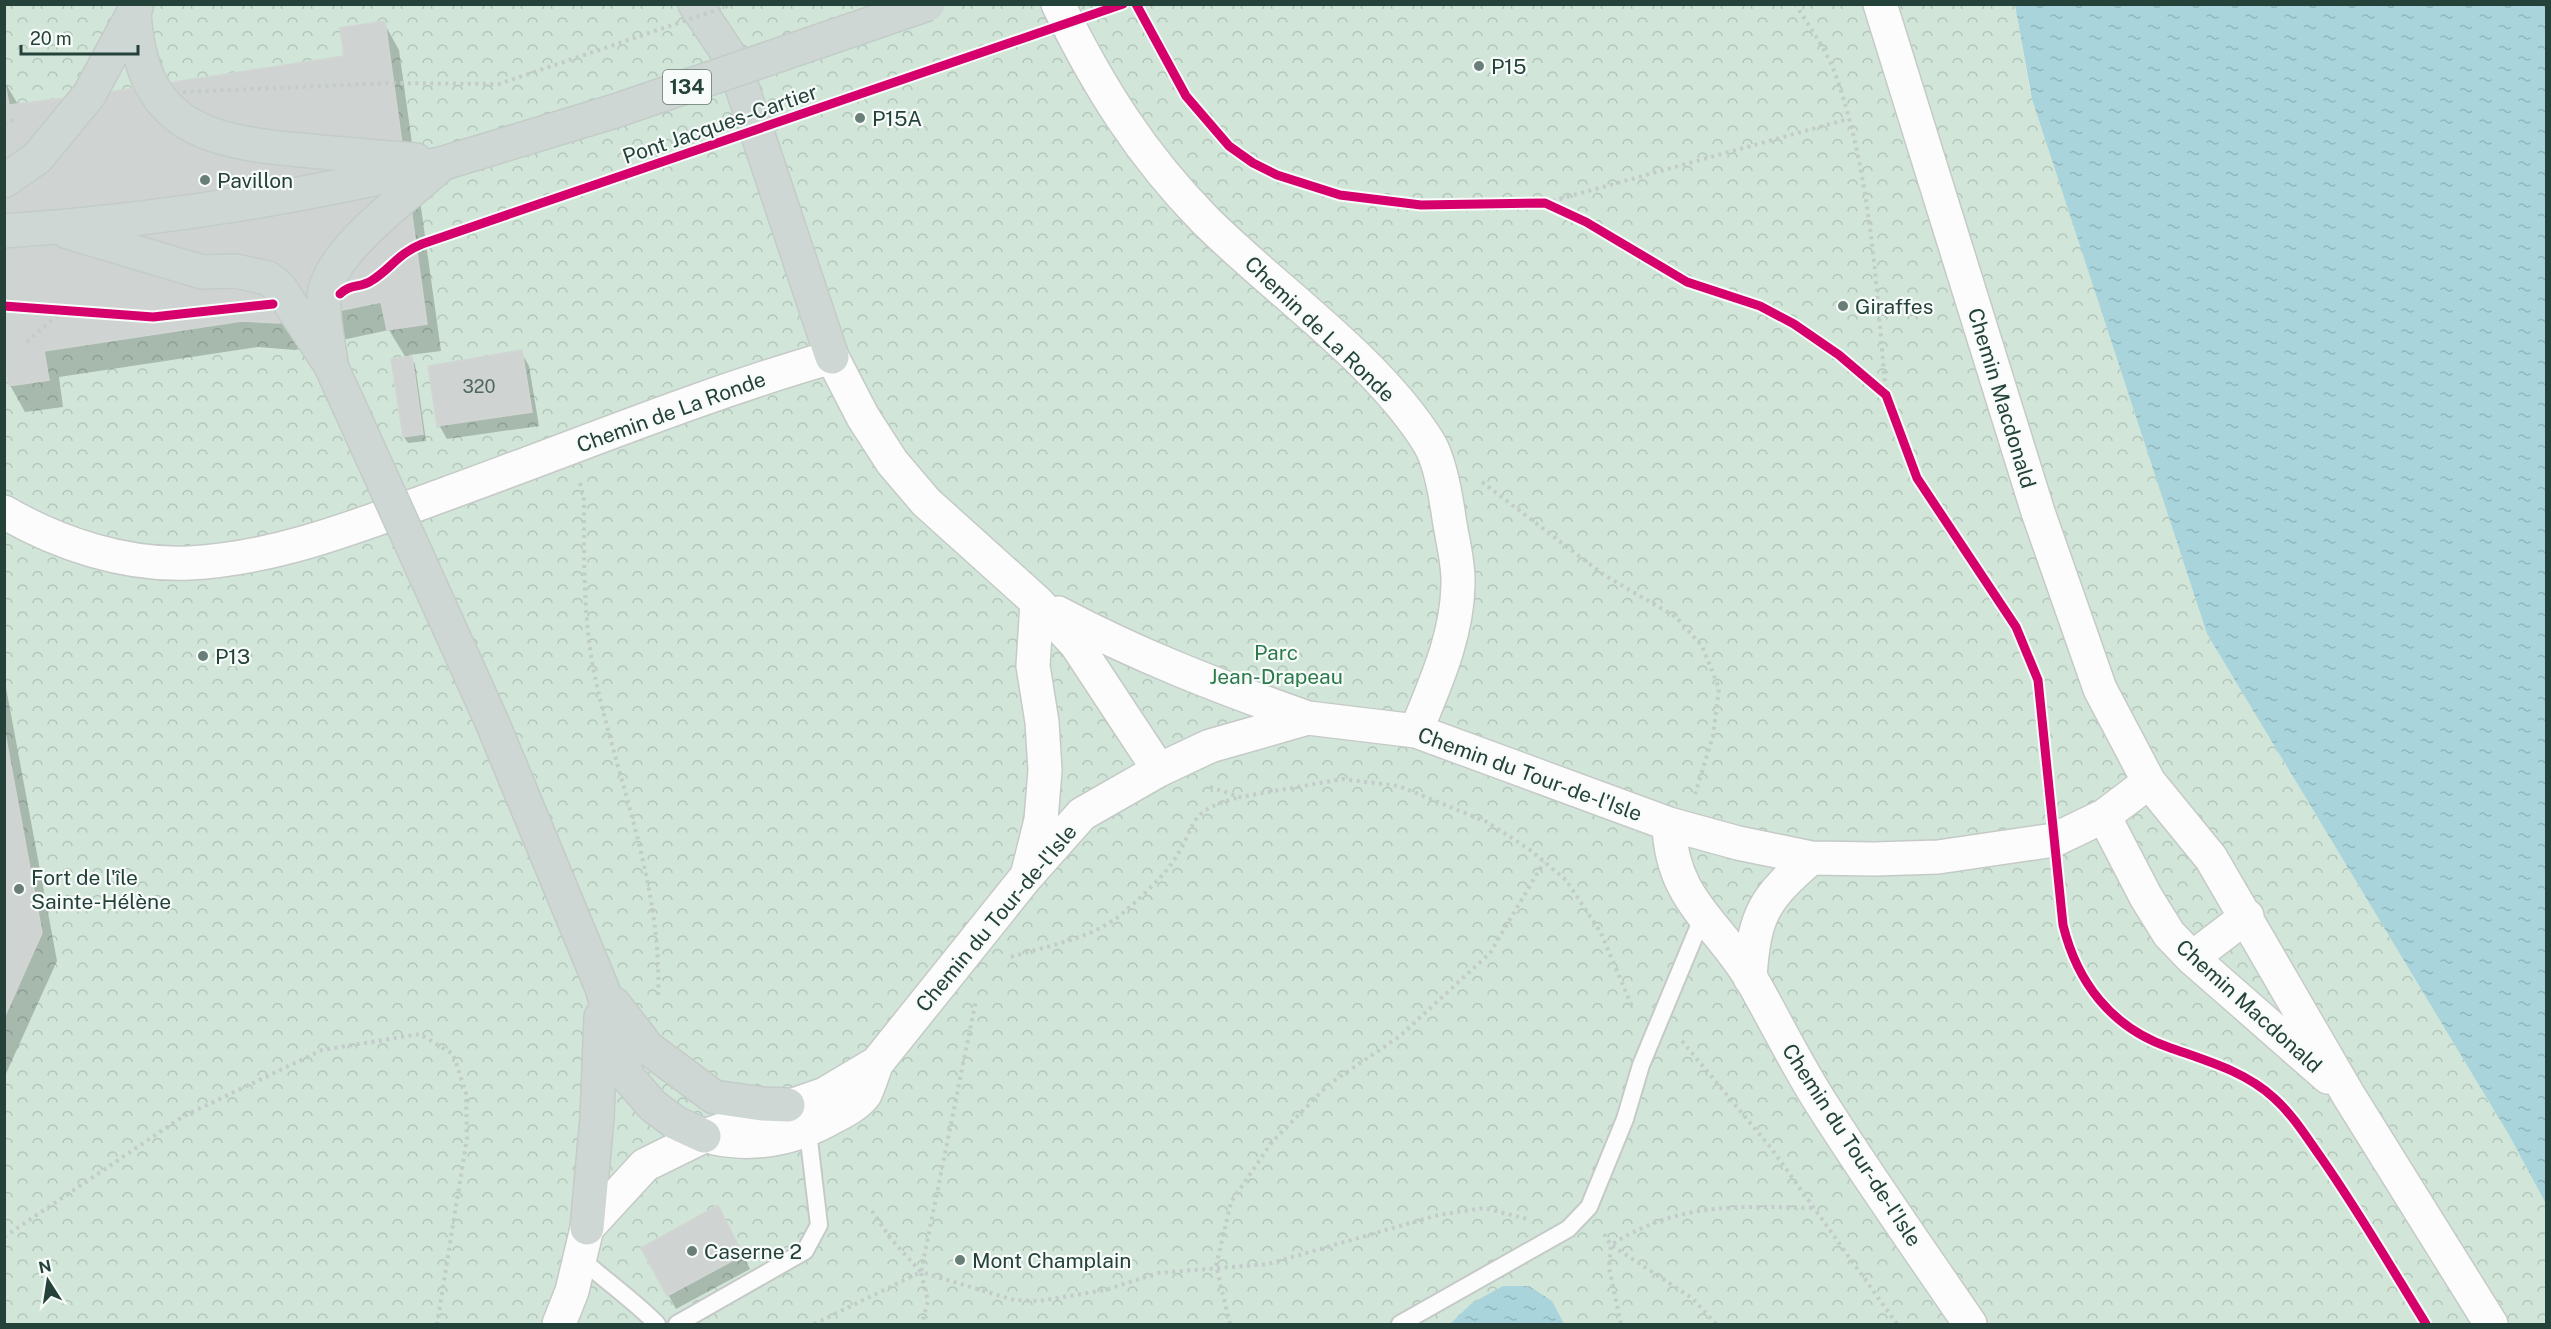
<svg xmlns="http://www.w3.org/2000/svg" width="2551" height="1329" font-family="'Public Sans',sans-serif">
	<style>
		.park { fill: url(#park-crowns) }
		.water { fill: url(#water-ripples) }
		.shadow { fill: #0003 }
		.building { fill: #cfd4d2; stroke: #d1d6d4; stroke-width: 1.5 }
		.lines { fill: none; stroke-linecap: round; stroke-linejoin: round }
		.service-casing { stroke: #c5cac8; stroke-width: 20 }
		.minor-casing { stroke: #c5cac8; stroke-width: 36 }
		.primary-casing { stroke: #c3ccc9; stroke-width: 36 }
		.path { stroke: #c3ccca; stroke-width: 4; stroke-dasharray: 3 4.5; stroke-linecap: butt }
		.service { stroke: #fcfcfc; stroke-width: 16 }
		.minor { stroke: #fcfcfc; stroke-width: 33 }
		.primary { stroke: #cfd7d5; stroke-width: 33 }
		.primary-bridge-casing { stroke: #c3ccc9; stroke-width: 36; stroke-linecap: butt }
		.path-bridge { stroke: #c3ccca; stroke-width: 4; stroke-dasharray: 3 4.5; stroke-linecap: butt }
		.primary-bridge { stroke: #cfd7d5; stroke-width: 33 }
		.cycleway-casing { stroke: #f7fbf9; stroke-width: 13 }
		.cycleway { stroke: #d6006c; stroke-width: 9 }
		.poi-dot { fill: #697e78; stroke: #f7fbf9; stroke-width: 2 }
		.labels { text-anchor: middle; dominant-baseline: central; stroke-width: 4.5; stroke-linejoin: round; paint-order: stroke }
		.number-label { font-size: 18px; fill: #506761 }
		.shield { fill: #f7fbf9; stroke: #637a73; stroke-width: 1.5 }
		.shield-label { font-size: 20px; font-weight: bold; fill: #24423a }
		.poi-label { font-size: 21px; fill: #24423a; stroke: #f7fbf9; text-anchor: start }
		.street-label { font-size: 21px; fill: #24423a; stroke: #f7fbf9 }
		.park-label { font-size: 21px; fill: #2d7a4b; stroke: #f7fbf9 }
	</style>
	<defs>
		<pattern id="park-crowns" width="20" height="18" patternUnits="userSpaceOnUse" patternTransform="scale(1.5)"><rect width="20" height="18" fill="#d1e6d8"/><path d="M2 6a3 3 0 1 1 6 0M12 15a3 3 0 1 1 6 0" fill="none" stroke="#b3c6ba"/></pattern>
		<pattern id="water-ripples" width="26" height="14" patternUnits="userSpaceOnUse" patternTransform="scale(1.5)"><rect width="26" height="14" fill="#a9d4db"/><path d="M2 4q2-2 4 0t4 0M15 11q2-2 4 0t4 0" fill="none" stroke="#91b7bd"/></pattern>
	</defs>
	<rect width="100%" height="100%" fill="#e8edeb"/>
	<path class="park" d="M 5,4 L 2015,5 L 2030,91 L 2207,634 L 2509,1135 L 2546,1204 L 2546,1324 L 5,1324 Z"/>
	<path class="water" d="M 2015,5 L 2546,5 L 2546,1204 L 2509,1135 L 2207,634 L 2032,99 Z
		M 1503,1286 L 1529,1286 L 1552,1301 L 1564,1324 L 1450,1324 L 1472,1303 Z"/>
	<path class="shadow" d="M 384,23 L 399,50 L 441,351 L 409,355 L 415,364 L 426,441 L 408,443 L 404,437 L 406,358 L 389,330 L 295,350 L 258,347 L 59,377 L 63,407 L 25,412 L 10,385 L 4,81 L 19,106 L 346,57 Z
		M 521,352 L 529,366 L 539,426 L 447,439 L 439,425 Z
		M 4,677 L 57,961 L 4,1078 Z
		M 725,1221 L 750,1269 L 676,1309 L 643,1248 Z"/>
	<path class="building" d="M 385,21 L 427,324 L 387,330 L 381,302 L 279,323 L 242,321 L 44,351 L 49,380 L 9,386 L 4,359 L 4,78 L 9,105 L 89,95 L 344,56 L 340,28 Z
		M 522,350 L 532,412 L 437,426 L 428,366 Z
		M 412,356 L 423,434 L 403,437 L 391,359 Z
		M 4,728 L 42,933 L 4,1018 Z
		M 718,1205 L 743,1255 L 667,1296 L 641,1248 Z"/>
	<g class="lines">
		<g class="service-casing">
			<path id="service" d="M 580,1258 C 606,1281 633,1300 657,1324
				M 677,1324 L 805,1251 L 819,1225 L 808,1132
				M 1400,1324 L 1568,1229 L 1589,1207 L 1625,1119 L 1641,1065 L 1703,916"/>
		</g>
		<g class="minor-casing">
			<path id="minor" d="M 1058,4 C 1098,86 1141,155 1205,220 C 1275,290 1378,360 1429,443 C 1440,461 1446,497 1449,518 C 1452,539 1459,563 1458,585 C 1457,637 1435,684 1416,731
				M 1880,4 L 2038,512 L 2100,689 L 2149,782 L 2211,858 L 2349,1096 L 2491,1324
				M 4,512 C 59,544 126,566 190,563 C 279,558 360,525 443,495 C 573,448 700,395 832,357 L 863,417 L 892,462 L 926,502 L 1037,602 L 1076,644 L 1159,770
				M 1058,613 C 1139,656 1222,688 1308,718
				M 2104,816 L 2146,897 L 2169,934 L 2192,958 L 2328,1077
				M 1669,824 C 1671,900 1717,921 1752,980 C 1776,1022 1797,1066 1823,1106 C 1870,1180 1921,1252 1970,1324
				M 1028,872 L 1041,820 L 1045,770 L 1042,722 L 1033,666 L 1037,602
				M 2192,958 L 2247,916
				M 1750,978 C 1754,914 1764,899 1811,858
				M 715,1138 C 758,1147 797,1138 835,1116 C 845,1111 859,1103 865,1094 C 869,1086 872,1076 875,1068
				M 559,1324 L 572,1291 L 587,1228 L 645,1165 L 704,1136 L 825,1094 L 877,1063 L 1026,877 L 1082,814 L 1159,770 L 1210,746 L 1308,718 L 1416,731 L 1669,824 L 1738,843 L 1811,858 L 1874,859 L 1938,857 L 2054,840 L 2104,816 L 2149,782"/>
		</g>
		<g class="primary-casing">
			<path id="primary" d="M 695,4 L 727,52 L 740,81 L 832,357
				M 134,11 C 140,124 202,142 301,150 C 340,154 378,157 416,160
				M 4,181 L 37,158 L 89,95 L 136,8
				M 4,231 C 153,221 299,198 444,163
				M 68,232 L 202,272 L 235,271 L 268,278 L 280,288 L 331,366
				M 331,362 C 328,341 322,318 324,297 C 327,253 408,195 441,165
				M 492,722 L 602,988 L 627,1076 L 653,1106 L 676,1123 L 704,1136
				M 614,1004 L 648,1048 L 714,1097 L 762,1104 L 788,1105
				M 587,1228 L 597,1118 L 601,1017"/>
		</g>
		<path class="path" d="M 1795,4 C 1810,27 1827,51 1836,76 C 1872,178 1876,288 1886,395
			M 4,125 L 17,117
			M 1545,203 L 1848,119
			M 27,342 L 61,312
			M 1482,482 L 1604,575 L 1676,617 L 1702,646 L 1719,688 L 1713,736 L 1695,794
			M 580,483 L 584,500 C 584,559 583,620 595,677 C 618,783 663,888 658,999
			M 1210,787 L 1240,797 L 1343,779 L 1399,786 L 1487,822 L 1529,849 L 1566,880 L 1601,933 L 1633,1009
			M 1011,957 C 1049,945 1093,939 1124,912 C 1138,900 1162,878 1172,863 C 1200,823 1183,812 1240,797
			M 1682,1041 L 1771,1148 L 1897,1324
			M 872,1211 L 891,1239 L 921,1272 L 1014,1300 L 1040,1301 L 1105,1290 L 1158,1273 L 1268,1264 L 1438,1215 L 1484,1208 L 1527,1219
			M 1604,1234 L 1611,1245 L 1609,1268 L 1621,1324
			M 4,1237 L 182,1117 L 322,1050 L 420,1034 L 453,1054 L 466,1093 L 467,1138 L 437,1324
			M 921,1273 L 928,1301 L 922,1324
			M 814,1324 L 921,1272 L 976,1000
			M 1230,1324 L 1216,1266 L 1231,1202 L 1272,1142 L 1328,1085 L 1400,1036 L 1490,953 L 1544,862
			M 1716,1324 L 1692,1298 L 1611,1245 C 1678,1202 1737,1206 1814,1208"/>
		<use href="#service" class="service"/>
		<use href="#minor" class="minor"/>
		<use href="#primary" class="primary"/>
		<g class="primary-bridge-casing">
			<path id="primary-bridge" d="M 444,163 L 615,111 L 928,4
				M 331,366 L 492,722"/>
		</g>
		<path class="path-bridge" d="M 183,92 L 391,83 L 499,84 L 734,4"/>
		<use href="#primary-bridge" class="primary-bridge"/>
		<g class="cycleway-casing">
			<path id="cycleway" d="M 1136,4 L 1186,96 L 1229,146 L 1253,163 L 1277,175 L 1340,195 L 1421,205 L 1545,203 L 1586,222 L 1687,282 L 1760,306 L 1794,324 L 1839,355 L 1886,395 L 1917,478 L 2016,627 L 2038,680 L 2063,925 C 2077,982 2111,1027 2168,1047 C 2204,1060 2245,1071 2274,1098 C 2293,1115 2307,1138 2322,1159 C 2359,1212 2392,1269 2426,1324
				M 340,294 C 349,284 360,288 371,281 C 391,269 397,254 422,244 L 1123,4
				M 4,306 L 153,317 L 273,304"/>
		</g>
		<use href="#cycleway" class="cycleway"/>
	</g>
	<g class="poi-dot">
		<circle cx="1479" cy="66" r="6"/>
		<circle cx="860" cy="118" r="6"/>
		<circle cx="205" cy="180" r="6"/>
		<circle cx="1843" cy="306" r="6"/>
		<circle cx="203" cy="656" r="6"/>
		<circle cx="19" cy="889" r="6"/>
		<circle cx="692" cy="1251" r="6"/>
		<circle cx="960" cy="1260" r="6"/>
	</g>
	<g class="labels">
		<g class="number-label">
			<text x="479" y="386">320</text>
		</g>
		<rect class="shield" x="663" y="70" width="48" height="34" rx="4.5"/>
		<g class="shield-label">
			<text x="687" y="87">134</text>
		</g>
		<g class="poi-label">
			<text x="1491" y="66">P15</text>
			<text x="872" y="118">P15A</text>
			<text x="217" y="180">Pavillon</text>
			<text x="1855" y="306">Giraffes</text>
			<text x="215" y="656">P13</text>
			<text x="31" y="877">Fort de l'île<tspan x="31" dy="24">Sainte-Hélène</tspan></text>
			<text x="704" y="1251">Caserne 2</text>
			<text x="972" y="1260">Mont Champlain</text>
		</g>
		<g class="street-label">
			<text transform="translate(720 124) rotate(-19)">Pont Jacques-Cartier</text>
			<text transform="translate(1320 329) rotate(44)">Chemin de La Ronde</text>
			<text transform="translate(2002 398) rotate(73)">Chemin Macdonald</text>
			<text transform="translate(671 412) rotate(-20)">Chemin de La Ronde</text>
			<text transform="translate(1530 774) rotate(20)">Chemin du Tour-de-l'Isle</text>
			<text transform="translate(996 918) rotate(-50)">Chemin du Tour-de-l'Isle</text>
			<text transform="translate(2249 1006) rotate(42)">Chemin Macdonald</text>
			<text transform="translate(1852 1145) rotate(57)">Chemin du Tour-de-l'Isle</text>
		</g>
		<g class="park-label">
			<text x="1276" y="652">Parc<tspan x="1276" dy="24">Jean-Drapeau</tspan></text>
		</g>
	</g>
	<rect width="2551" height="1329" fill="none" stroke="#24423a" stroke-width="12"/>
	<g transform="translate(48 1281) rotate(348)" stroke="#f7fbf9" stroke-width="4.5" paint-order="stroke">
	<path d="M0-4.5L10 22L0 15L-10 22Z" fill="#24423a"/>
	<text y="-9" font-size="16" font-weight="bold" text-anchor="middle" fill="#24423a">N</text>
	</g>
	<path d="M21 45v9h117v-9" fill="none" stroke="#24423a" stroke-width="3"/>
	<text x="30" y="45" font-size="18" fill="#24423a" stroke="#f7fbf9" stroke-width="4.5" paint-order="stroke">20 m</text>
</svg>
